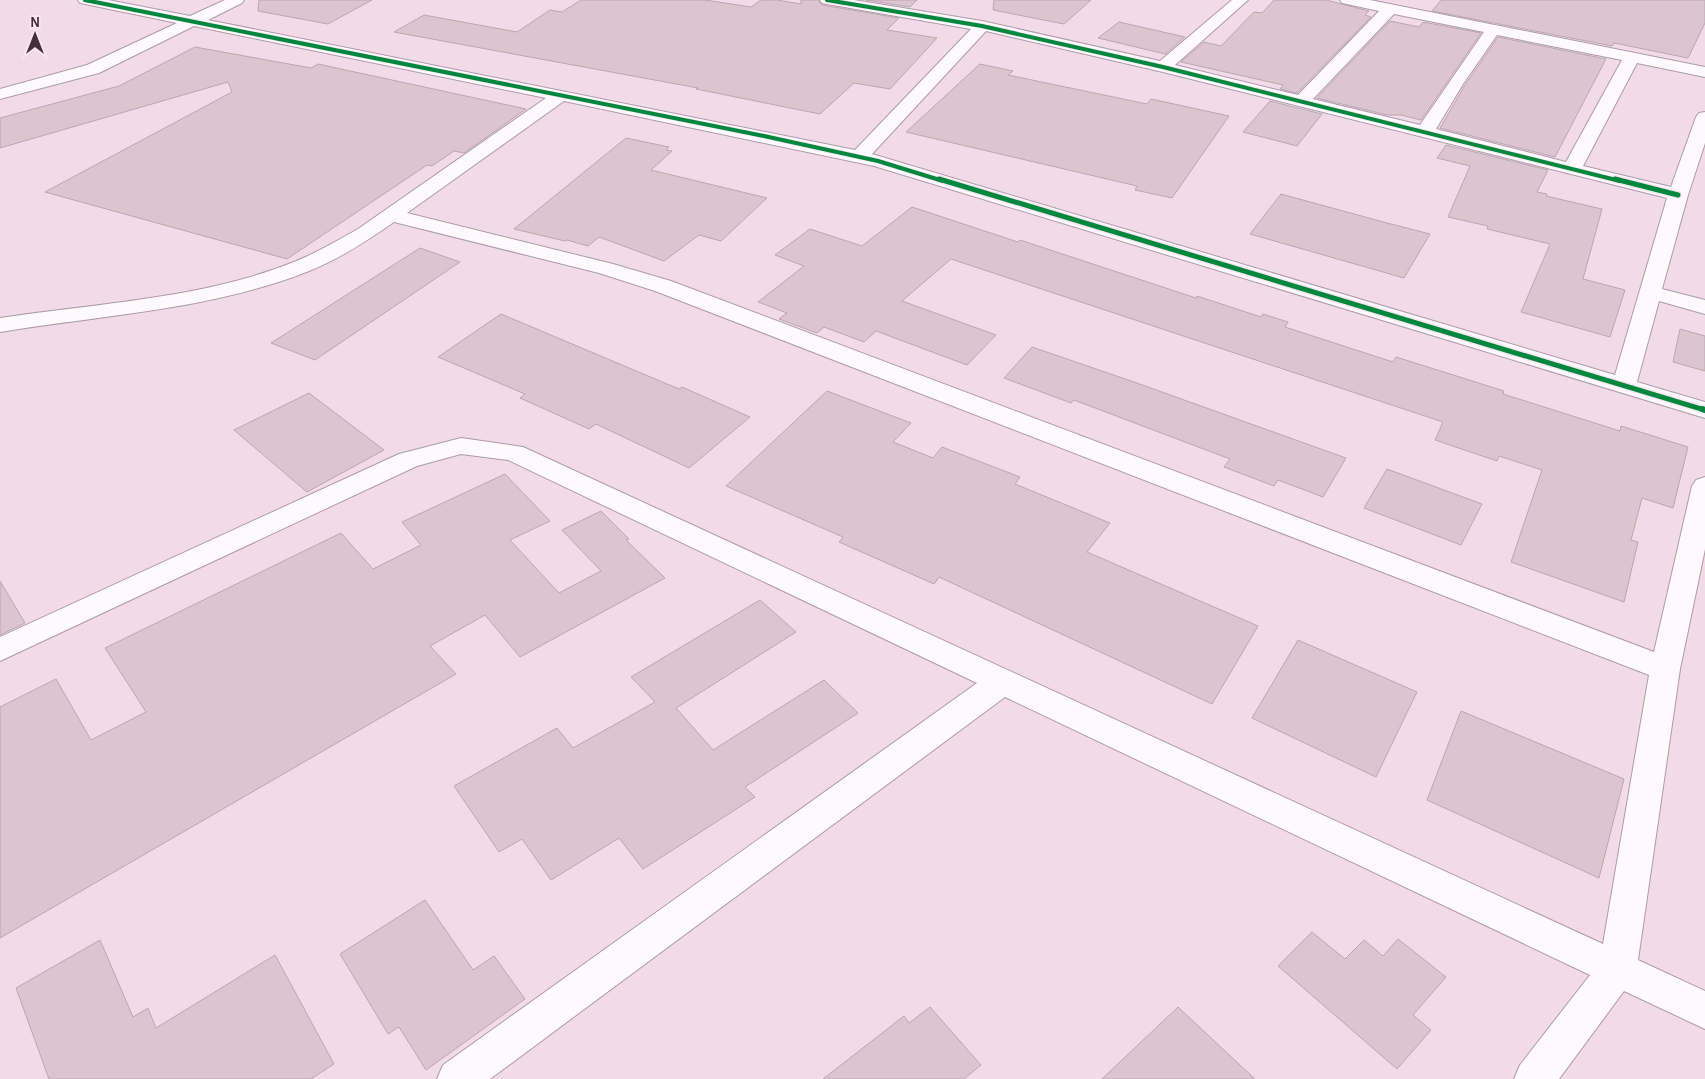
<svg xmlns="http://www.w3.org/2000/svg" width="1705" height="1079" font-family="'Alegreya Sans',sans-serif">
	<style>
		.building { fill: #dcc5ce; stroke: #bda6b0 }
		.lines { fill: none; stroke-linecap: round; stroke-linejoin: round }
		.minor-casing { stroke: #af9ba8; stroke-width: 2 }
		.minor { fill: #fdf9fc; fill-rule: evenodd }
		.cycleway-far2-casing { stroke: #fbe4f2; stroke-width: 5.5 }
		.cycleway-far1-casing { stroke: #fbe4f2; stroke-width: 8 }
		.cycleway-casing { stroke: #fbe4f2; stroke-width: 9 }
		.cycleway-far2 { stroke: #00873e; stroke-width: 4 }
		.cycleway-far1 { stroke: #00873e; stroke-width: 5 }
		.cycleway { stroke: #00873e; stroke-width: 6 }
	</style>
	<rect width="100%" height="100%" fill="#f2dae8"/>
	<path class="building" d="M 259,0 L 372,0 L 328,24 L 258,11 Z
		M 581,0 L 705,0 L 751,7 L 761,0 L 777,0 L 801,4 L 801,0 L 818,0 L 822,5 L 899,18 L 887,30 L 937,38 L 890,89 L 854,83 L 820,114 L 696,89 L 698,88 L 394,32 L 424,15 L 517,32 L 550,10 L 562,12 Z
		M 866,0 L 917,0 L 910,7 Z
		M 994,0 L 1091,0 L 1064,24 L 993,10 Z
		M 1274,0 L 1326,0 L 1369,11 L 1365,15 L 1371,17 L 1297,93 L 1280,89 L 1283,85 L 1181,62 L 1204,42 L 1221,46 L 1254,12 L 1262,13 Z
		M 1441,0 L 1705,0 L 1705,23 L 1688,58 L 1614,43 L 1612,46 L 1432,11 Z
		M 1390,21 L 1419,27 L 1423,22 L 1481,33 L 1421,120 L 1401,115 L 1387,115 L 1317,98 Z
		M 1119,22 L 1185,37 L 1165,54 L 1098,38 Z
		M 1498,37 L 1606,59 L 1555,157 L 1440,128 L 1465,85 Z
		M 195,47 L 311,68 L 318,64 L 526,109 L 464,153 L 454,151 L 432,166 L 427,165 L 287,259 L 45,192 L 232,92 L 228,82 L 0,148 L 0,118 L 119,86 Z
		M 980,64 L 1013,71 L 1008,75 L 1147,104 L 1151,99 L 1229,116 L 1172,198 L 1135,190 L 1137,186 L 906,132 Z
		M 1270,101 L 1322,114 L 1297,146 L 1243,132 Z
		M 626,138 L 669,147 L 666,150 L 672,151 L 651,170 L 767,198 L 721,241 L 699,235 L 664,261 L 599,237 L 588,246 L 567,240 L 565,241 L 514,229 Z
		M 1446,145 L 1548,170 L 1537,192 L 1547,194 L 1546,196 L 1602,209 L 1583,279 L 1625,290 L 1610,337 L 1521,312 L 1550,244 L 1487,229 L 1488,226 L 1448,217 L 1470,166 L 1437,158 Z
		M 1281,194 L 1387,223 L 1430,234 L 1404,278 L 1250,234 Z
		M 912,207 L 1018,242 L 1020,240 L 1196,298 L 1197,296 L 1261,317 L 1263,314 L 1288,322 L 1285,327 L 1393,362 L 1396,357 L 1504,391 L 1503,394 L 1620,431 L 1621,426 L 1688,447 L 1673,508 L 1642,498 L 1631,540 L 1638,542 L 1624,602 L 1511,562 L 1542,470 L 1499,456 L 1497,461 L 1435,440 L 1443,422 L 951,259 L 902,301 L 996,335 L 967,365 L 876,331 L 864,342 L 824,327 L 817,333 L 779,319 L 787,313 L 758,302 L 804,266 L 775,255 L 810,229 L 862,246 Z
		M 420,248 L 460,262 L 315,360 L 271,343 Z
		M 501,314 L 679,389 L 682,387 L 750,417 L 689,468 L 596,424 L 589,429 L 520,398 L 525,394 L 438,357 Z
		M 1680,329 L 1705,336 L 1705,371 L 1673,362 Z
		M 1032,347 L 1134,382 L 1346,458 L 1323,497 L 1278,480 L 1274,486 L 1224,467 L 1230,459 L 1074,400 L 1071,403 L 1004,378 Z
		M 827,391 L 911,423 L 893,442 L 933,458 L 942,447 L 1020,477 L 1015,484 L 1110,523 L 1087,552 L 1258,626 L 1212,704 L 939,577 L 934,584 L 839,542 L 843,537 L 726,486 Z
		M 309,393 L 384,450 L 307,492 L 234,430 Z
		M 1387,469 L 1482,504 L 1461,545 L 1364,508 Z
		M 505,474 L 550,521 L 510,540 L 559,593 L 601,571 L 562,530 L 601,511 L 629,539 L 626,540 L 665,578 L 520,657 L 485,615 L 430,646 L 456,674 L 0,938 L 0,707 L 56,679 L 91,740 L 146,712 L 105,648 L 341,533 L 373,569 L 421,545 L 402,522 Z
		M 0,581 L 25,623 L 0,635 Z
		M 760,600 L 796,632 L 676,708 L 713,750 L 824,680 L 858,713 L 745,787 L 755,797 L 643,869 L 619,838 L 551,880 L 522,839 L 499,852 L 454,786 L 557,728 L 573,748 L 655,702 L 631,677 Z
		M 1298,640 L 1417,692 L 1376,777 L 1252,718 Z
		M 1461,711 L 1624,779 L 1599,878 L 1427,800 Z
		M 425,900 L 473,970 L 494,956 L 525,999 L 426,1070 L 399,1027 L 388,1034 L 340,954 Z
		M 1312,932 L 1345,959 L 1364,940 L 1383,956 L 1398,939 L 1446,977 L 1413,1015 L 1431,1030 L 1397,1069 L 1278,966 Z
		M 100,940 L 133,1017 L 148,1008 L 156,1028 L 275,955 L 334,1064 L 311,1079 L 49,1079 L 16,988 Z
		M 930,1007 L 981,1065 L 964,1079 L 823,1079 L 904,1016 L 909,1023 Z
		M 1178,1007 L 1255,1079 L 1102,1079 Z"/>
	<g class="lines">
		<g class="minor-casing">
			<path id="minor" d="M 78,0 L 108,0 L 190,16 L 225,0 L 244,0 L 242,3 L 208,20 L 855,150 L 971,29 L 827,4 L 822,3 L 820,0 L 854,0 L 982,21 L 1160,61 L 1232,0 L 1248,0 L 1175,65 L 1298,95 L 1379,11 L 1342,3 L 1340,0 L 1370,0 L 1705,67 L 1705,77 L 1637,63 L 1583,166 L 1671,187 L 1696,117 L 1699,113 L 1705,112 L 1705,143 L 1688,195 L 1662,289 L 1705,300 L 1705,314 L 1659,301 L 1637,382 L 1705,402 L 1705,418 L 874,166 L 564,101 L 407,213 L 613,264 L 671,281 L 1654,652 L 1692,486 L 1696,480 L 1705,477 L 1705,549 L 1680,669 L 1638,960 L 1705,991 L 1705,1029 L 1624,991 L 1559,1079 L 1514,1079 L 1520,1065 L 1590,975 L 1005,697 L 490,1079 L 437,1079 L 443,1065 L 977,683 L 508,460 L 461,454 L 417,466 L 0,661 L 0,637 L 399,454 L 461,438 L 523,447 L 1603,944 L 1649,675 L 655,291 L 599,273 L 394,222 C 367,241 339,259 309,271 C 211,310 103,315 0,332 L 0,318 C 98,303 201,299 294,262 C 316,253 337,241 358,229 L 546,98 L 194,26 L 99,73 L 0,99 L 0,89 L 87,65 L 177,23 L 85,4 L 80,3 ZM 1394,14 L 1484,32 L 1420,125 L 1313,99 ZM 986,31 L 1163,72 L 1667,198 L 1615,375 L 872,154 ZM 1497,35 L 1622,60 L 1566,162 L 1436,129 L 1463,84 Z"/>
		</g>
		<use href="#minor" class="minor"/>
		<g class="cycleway-far2-casing">
			<path id="cycleway-far2" d="M 85,0 L 764,136 L 878,161 L 943,181
				M 827,0 L 982,26 L 1163,67 L 1620,181"/>
		</g>
		<g class="cycleway-far1-casing">
			<path id="cycleway-far1" d="M 939,179 L 1705,410
				M 1615,179 L 1678,195"/>
		</g>
		<g class="cycleway-casing">
			<path id="cycleway" d="M 1702,409 L 1705,410"/>
		</g>
		<use href="#cycleway-far2" class="cycleway-far2"/>
		<use href="#cycleway-far1" class="cycleway-far1"/>
		<use href="#cycleway" class="cycleway"/>
	</g>
	<g transform="translate(35 35)" stroke="#fbe4f2" stroke-width="4" paint-order="stroke">
	<path d="M0-4L9 19L0 12L-9 19Z" fill="#452f3d"/>
	<text y="-8" font-size="14" font-weight="bold" text-anchor="middle" fill="#452f3d">N</text>
	</g>
</svg>
